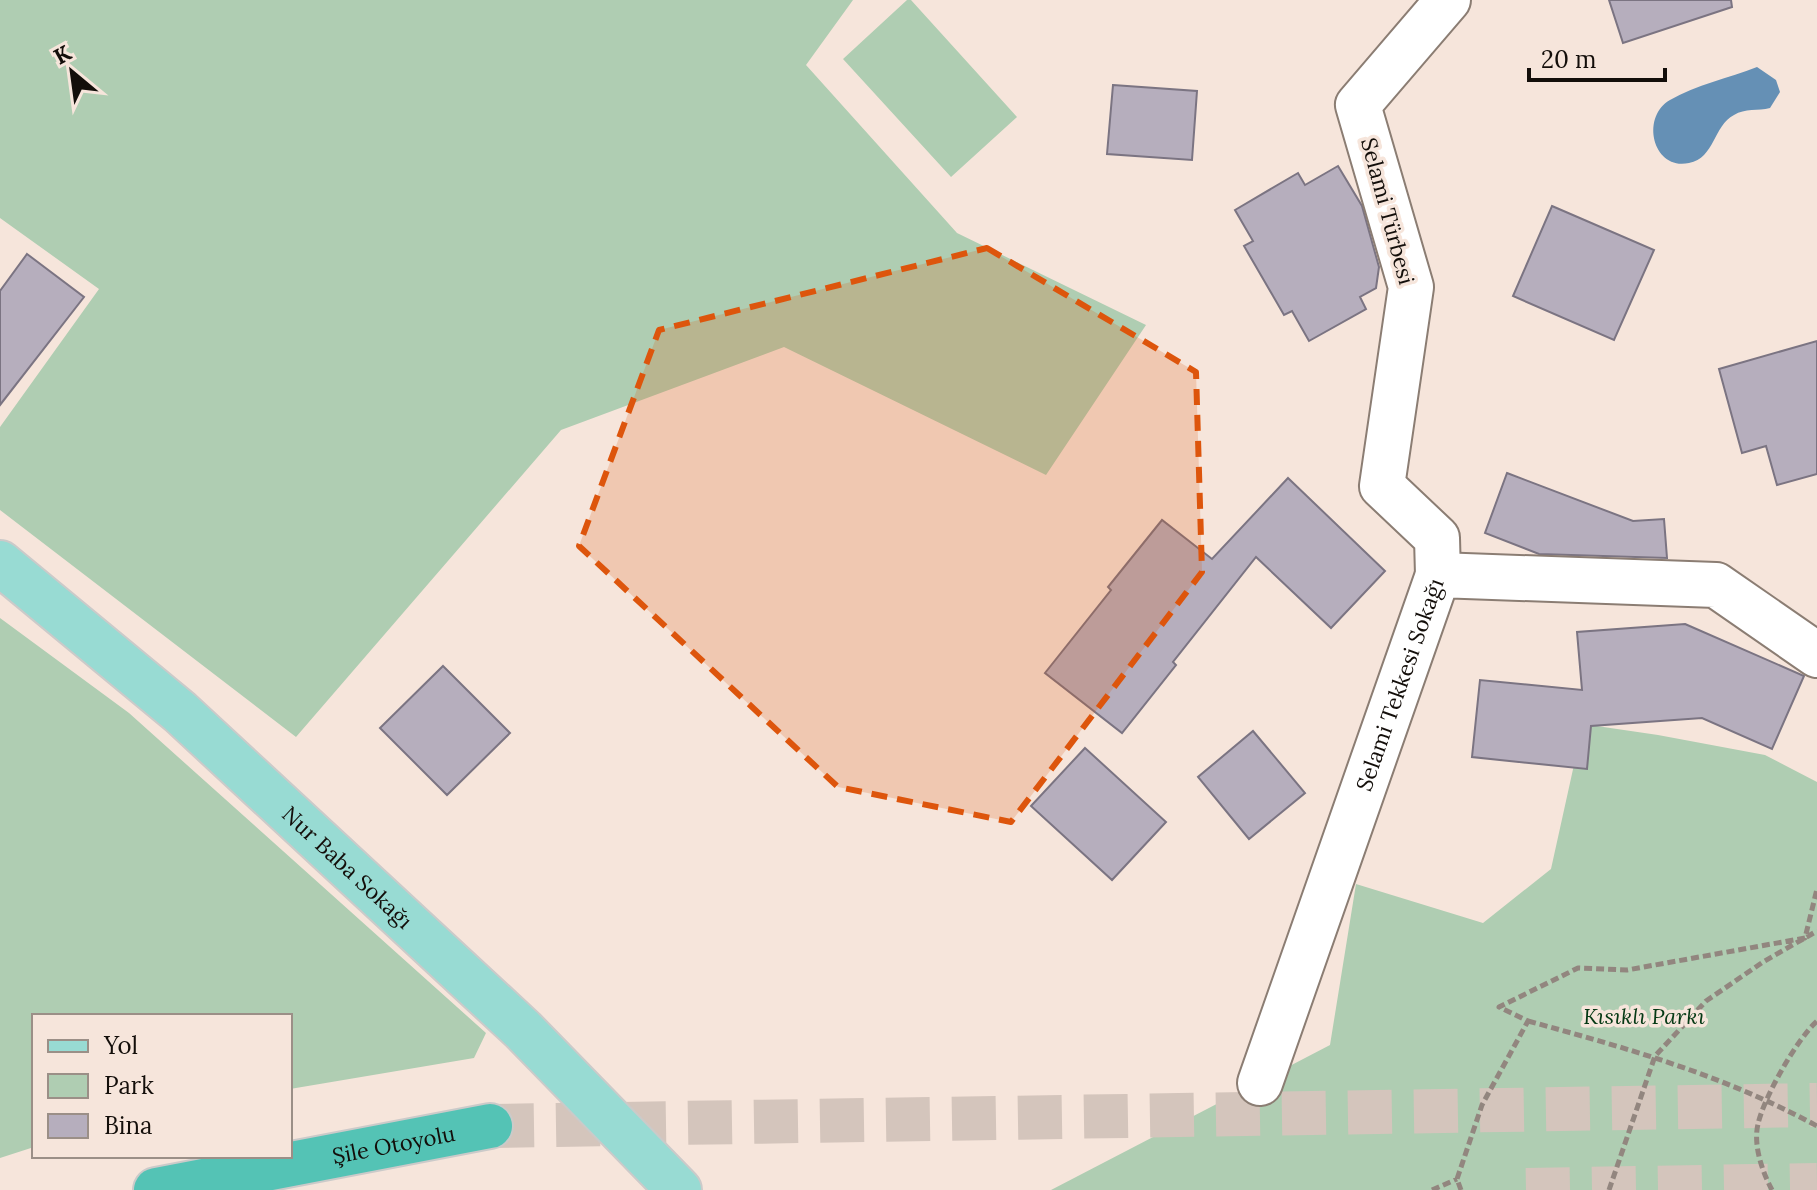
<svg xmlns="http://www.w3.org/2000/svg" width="1817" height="1190" font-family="Lora,serif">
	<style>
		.green { fill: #afcdb2 }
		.water { fill: #6590b5 }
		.building { fill: #b6aebd; stroke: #7b7482; stroke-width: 2 }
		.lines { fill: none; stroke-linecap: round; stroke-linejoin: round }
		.highway-tunnel { stroke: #d4c5bc; stroke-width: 44; stroke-dasharray: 44 22; stroke-linecap: butt }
		.minor-casing { stroke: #8b7d73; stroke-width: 48 }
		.major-casing { stroke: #cbcac9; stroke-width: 48 }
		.highway-casing { stroke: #cbcac9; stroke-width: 48 }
		.path { stroke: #92867f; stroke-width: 5; stroke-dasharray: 8 4; stroke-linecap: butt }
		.minor { stroke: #fff; stroke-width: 44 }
		.major { stroke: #98dbd3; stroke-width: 44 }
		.highway { stroke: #54c3b5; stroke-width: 44 }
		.marked { fill: #dd550c; fill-opacity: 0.2; stroke: #dd550c; stroke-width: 6; stroke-dasharray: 16 10; stroke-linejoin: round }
		.labels { text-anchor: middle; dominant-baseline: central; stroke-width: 7; stroke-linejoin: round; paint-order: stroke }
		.street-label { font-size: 22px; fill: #130e0a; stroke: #f6e5db }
		.park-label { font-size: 22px; font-style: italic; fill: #053914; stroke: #f6e5db }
	</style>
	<rect width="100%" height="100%" fill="#f6e5db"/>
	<path class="green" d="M 0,0 L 853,0 L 806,65 L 957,233 L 1146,325 L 1046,475 L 784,347 L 561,430 L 296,737 L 0,510 L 0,427 L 99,289 L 0,218 Z
		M 907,0 L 911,0 L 1017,117 L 951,177 L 843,59 Z
		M 0,618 L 129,713 L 486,1033 L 474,1058 L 290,1089 L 290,1016 L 34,1016 L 34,1147 L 0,1158 Z
		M 1583,724 L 1658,735 L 1765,755 L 1817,782 L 1817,1190 L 1051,1190 L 1330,1045 L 1356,884 L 1483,923 L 1551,869 Z"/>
	<path class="water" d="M 1757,67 L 1776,80 L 1780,92 L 1770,108 C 1758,111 1745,108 1734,115 C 1713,126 1715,158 1689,163 C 1653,171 1640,117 1670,100 C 1696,85 1729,78 1757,67 Z"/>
	<path class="building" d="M 1609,0 L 1731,0 L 1732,7 L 1623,43 Z
		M 1113,85 L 1197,91 L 1192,160 L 1107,154 Z
		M 1338,166 L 1362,206 L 1379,267 L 1376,288 L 1360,297 L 1366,309 L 1309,341 L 1292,311 L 1284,315 L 1244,246 L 1253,241 L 1235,210 L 1298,173 L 1305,185 Z
		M 1552,206 L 1654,250 L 1614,340 L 1513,296 Z
		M 27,254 L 84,297 L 0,405 L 0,291 Z
		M 1817,341 L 1817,474 L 1777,485 L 1766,446 L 1742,453 L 1719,369 Z
		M 1507,473 L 1633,521 L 1664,519 L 1667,558 L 1539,554 L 1485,533 Z
		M 1288,478 L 1385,571 L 1331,628 L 1256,557 L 1173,662 L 1176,665 L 1122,733 L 1045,673 L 1111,590 L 1108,587 L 1162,520 L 1212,559 Z
		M 1685,624 L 1804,676 L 1772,749 L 1702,718 L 1591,726 L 1587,769 L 1472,757 L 1480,680 L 1582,690 L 1577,632 Z
		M 443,666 L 510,733 L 447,795 L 380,728 Z
		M 1253,731 L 1305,793 L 1249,839 L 1198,777 Z
		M 1085,748 L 1166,822 L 1112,880 L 1031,806 Z"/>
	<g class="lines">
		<path class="highway-tunnel" d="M 490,1126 L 1817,1105
			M 1526,1190 L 1817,1185"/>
		<g class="minor-casing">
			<g id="minor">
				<path d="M 1438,575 L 1437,538 L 1382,486 L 1411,287 L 1358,105 L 1448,0"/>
				<path id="s1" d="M 1260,1083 L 1438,575 L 1716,585 L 1817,655"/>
			</g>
		</g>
		<g class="major-casing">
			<g id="major">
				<path id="s2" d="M 0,563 L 180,712 L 523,1030 L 679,1190"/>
			</g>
		</g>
		<g class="highway-casing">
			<g id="highway">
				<path id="s3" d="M 156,1190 L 490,1126"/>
			</g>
		</g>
		<path class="path" d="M 1528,1021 C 1630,1049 1723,1075 1817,1126
			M 1432,1190 L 1457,1179
			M 1461,1190 L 1457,1179 L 1482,1105 L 1528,1021 L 1499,1007 L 1578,968 L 1627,970 L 1805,938 L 1817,889
			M 1609,1190 L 1655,1056 L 1706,1001 L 1763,962 L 1817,931
			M 1772,1190 C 1762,1171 1753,1145 1758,1124 C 1764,1097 1797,1039 1817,1021"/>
		<use href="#minor" class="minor"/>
		<use href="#major" class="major"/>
		<use href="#highway" class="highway"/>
	</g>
	<path class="marked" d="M 987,248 L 1196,372 L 1202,572 L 1011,822 L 838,787 L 579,546 L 659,330 Z"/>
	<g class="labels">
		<g class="street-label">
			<text transform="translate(1388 211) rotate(75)">Selami Türbesi</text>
			<text stroke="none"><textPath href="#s1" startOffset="422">Selami Tekkesi Sokağı</textPath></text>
			<text stroke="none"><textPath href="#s2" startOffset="462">Nur Baba Sokağı</textPath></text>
			<text stroke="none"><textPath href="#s3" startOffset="242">Şile Otoyolu</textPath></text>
		</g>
		<g class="park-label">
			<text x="1644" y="1016">Kısıklı Parkı</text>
		</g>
	</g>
	<rect x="32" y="1014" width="260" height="144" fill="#f6e5db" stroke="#9b8f87" stroke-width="2"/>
	<rect x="48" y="1040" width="40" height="12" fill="#98dbd3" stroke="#9b8f87" stroke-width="2"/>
	<text x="104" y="1054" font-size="24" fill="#130e0a">Yol</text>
	<rect x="48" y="1074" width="40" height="24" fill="#afcdb2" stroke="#9b8f87" stroke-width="2"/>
	<text x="104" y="1094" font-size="24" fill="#130e0a">Park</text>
	<rect x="48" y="1114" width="40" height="24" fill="#b6aebd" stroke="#9b8f87" stroke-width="2"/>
	<text x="104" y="1134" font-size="24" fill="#130e0a">Bina</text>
	<g transform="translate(72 72) rotate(331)" stroke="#f6e5db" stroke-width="6" paint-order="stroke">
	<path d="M0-6L14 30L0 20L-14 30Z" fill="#130e0a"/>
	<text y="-12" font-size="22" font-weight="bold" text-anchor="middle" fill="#130e0a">K</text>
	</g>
	<path d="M1529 68v12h136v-12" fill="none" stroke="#130e0a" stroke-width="4"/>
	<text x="1541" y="68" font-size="24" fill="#130e0a" stroke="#f6e5db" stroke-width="6" paint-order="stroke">20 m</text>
</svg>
